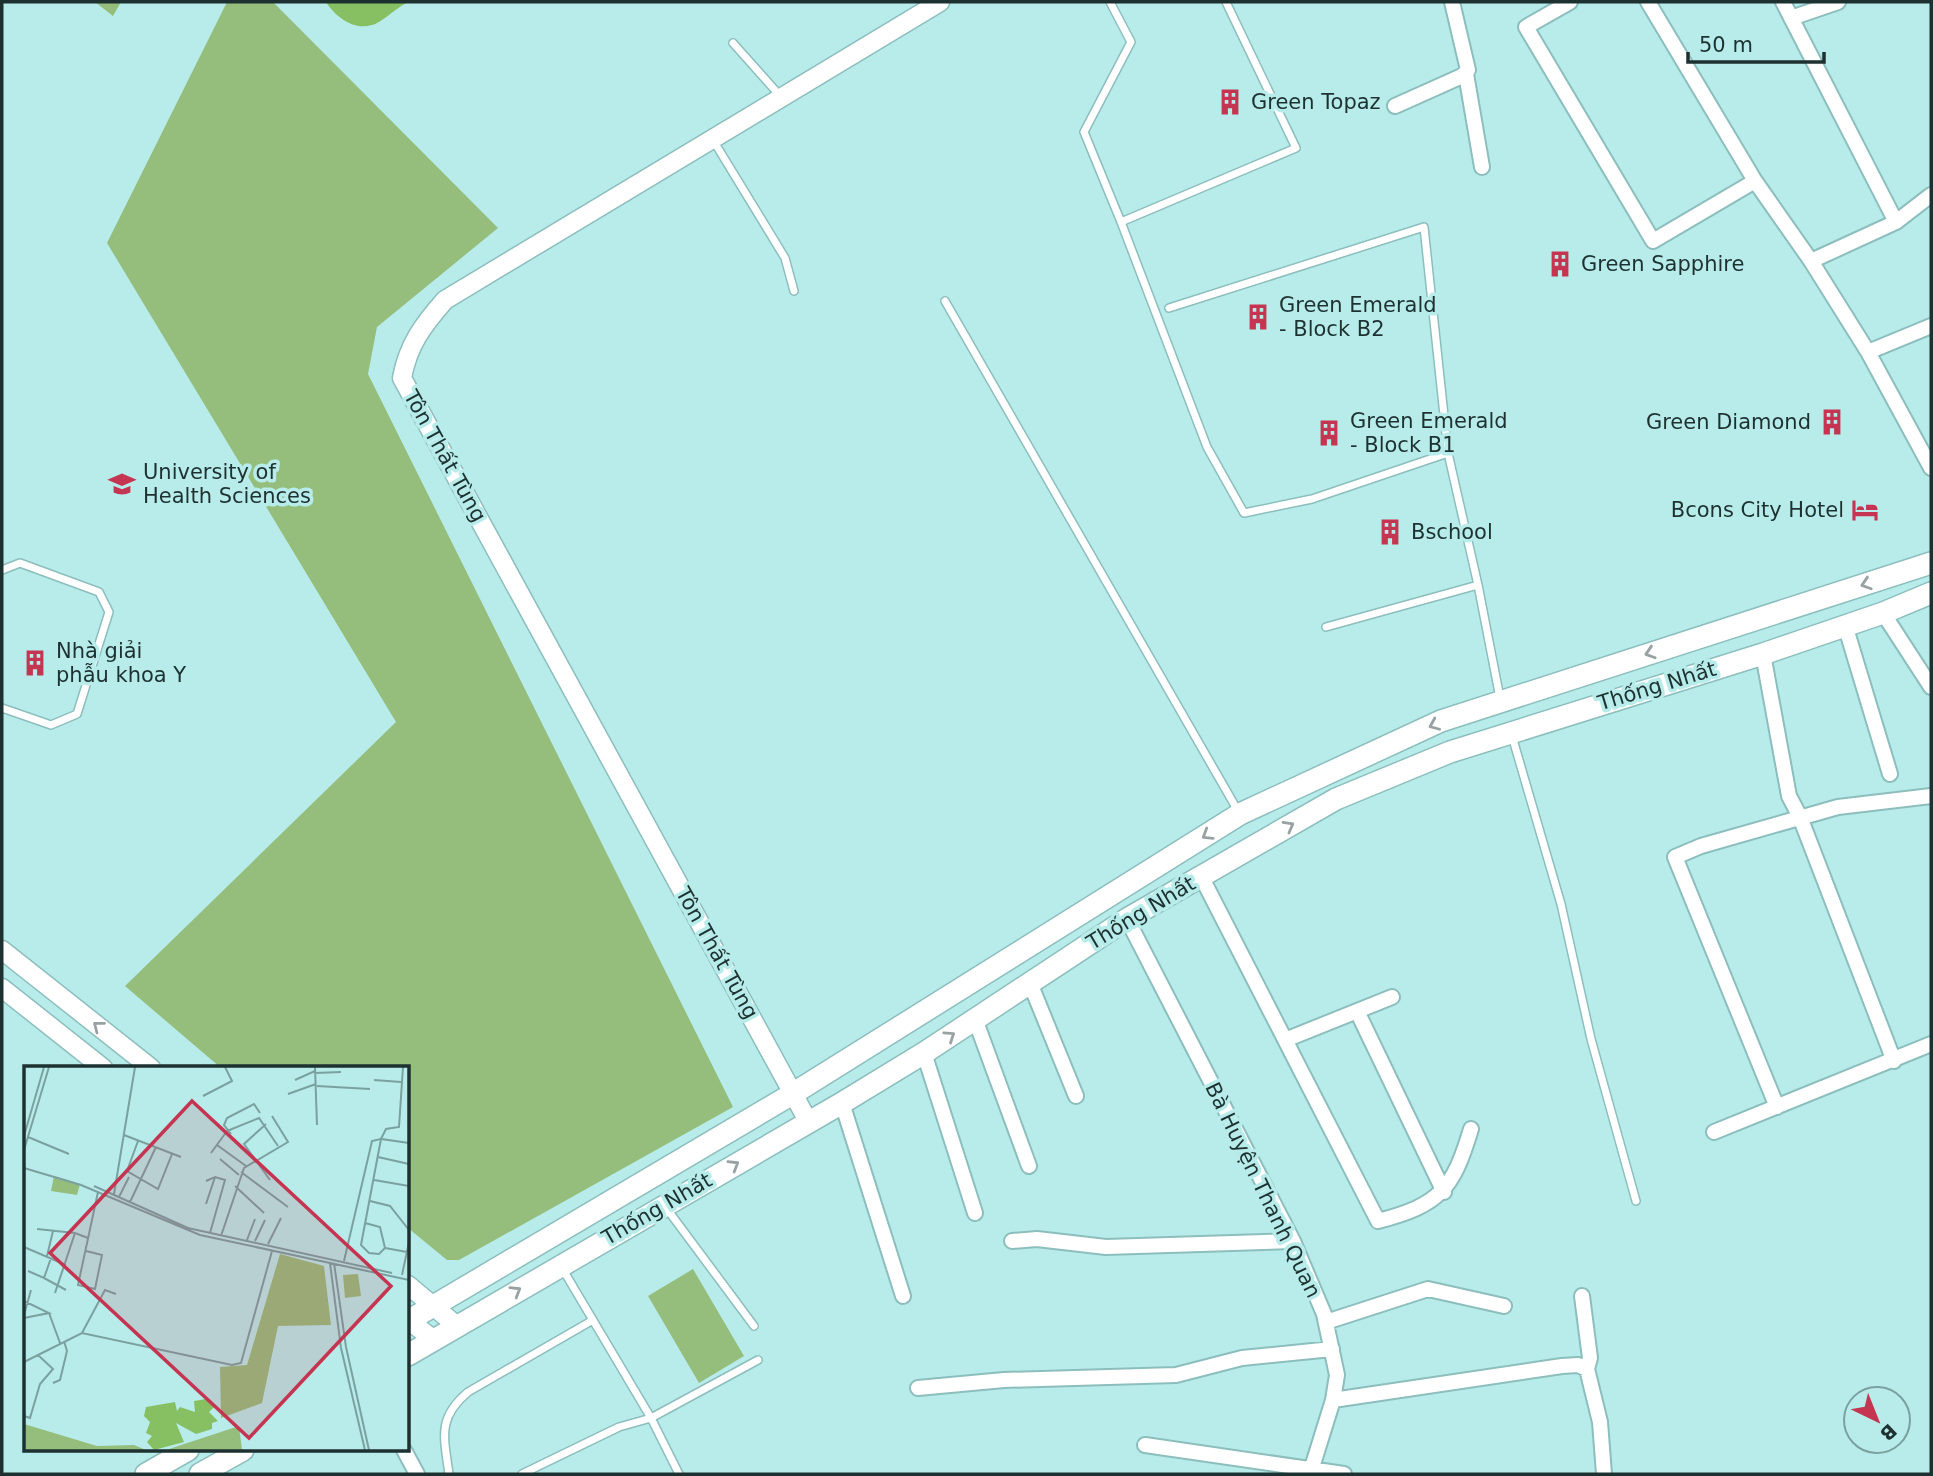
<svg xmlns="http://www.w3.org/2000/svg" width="1933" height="1476" font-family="'DejaVu Sans',sans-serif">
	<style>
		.green { fill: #95be7d }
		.forest { fill: #87c063 }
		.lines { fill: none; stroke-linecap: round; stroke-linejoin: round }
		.service-casing { stroke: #8cbebd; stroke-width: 10 }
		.minor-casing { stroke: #8cbebd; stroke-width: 18 }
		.tertiary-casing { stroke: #8cbebd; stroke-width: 21 }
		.secondary-casing { stroke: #8cbebd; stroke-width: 24 }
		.service { stroke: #fff; stroke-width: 7 }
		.minor { stroke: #fff; stroke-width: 14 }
		.tertiary { stroke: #fff; stroke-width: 18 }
		.secondary { stroke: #fff; stroke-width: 21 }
		.oneway { stroke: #99a2a2 }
		.labels { text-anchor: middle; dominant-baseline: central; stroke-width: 7; stroke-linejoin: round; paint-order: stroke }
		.poi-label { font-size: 21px; fill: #1d3131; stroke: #b8ecea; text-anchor: start }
		.street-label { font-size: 21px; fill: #1d3131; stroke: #b8ecea }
		.inset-road { fill: none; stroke: #7aa1a0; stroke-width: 2 }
		.view { fill: #c53551; fill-opacity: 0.15; stroke: #c53551; stroke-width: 3.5 }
		.inset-edge { fill: none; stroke: #1d3131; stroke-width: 3.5 }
	</style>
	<rect width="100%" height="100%" fill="#b8ecea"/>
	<path class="green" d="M 95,2 L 121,2 L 113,16 Z
		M 227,2 L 273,2 L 498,228 L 377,327 L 368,374 L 733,1107 L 459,1260 L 447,1260 L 408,1228 L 408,1068 L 221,1068 L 125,986 L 396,722 L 107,243 Z
		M 693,1269 L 744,1356 L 699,1383 L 648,1296 Z"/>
	<path class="forest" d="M 326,2 L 409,2 C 396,7 382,23 372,25 C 353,31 335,16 326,2 Z"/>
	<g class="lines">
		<g class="service-casing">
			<path id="service" d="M 1110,2 L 1131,42 L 1084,132 L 1121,222
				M 1226,2 L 1296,148 L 1121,222 L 1207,447 L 1244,513 L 1312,499 L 1448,453 L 1478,585 L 1326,627
				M 733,43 L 782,98
				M 713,140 L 785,258 L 794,291
				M 945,301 L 1238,811
				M 1169,308 L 1424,227 L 1448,453
				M 2,570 L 20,563 L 99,592 L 109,612 L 77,714 L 51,725 L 2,708
				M 1478,585 L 1500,698
				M 1512,736 L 1561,904 L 1591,1039 L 1636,1201
				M 667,1209 L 754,1326
				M 562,1268 L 651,1418 L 679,1474
				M 449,1474 C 444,1437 437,1418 468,1392 L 593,1320
				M 522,1474 L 619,1427 L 651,1418 L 758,1360"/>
		</g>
		<g class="minor-casing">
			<path id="minor" d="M 1570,2 L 1526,27 L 1653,241 L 1755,181
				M 1648,2 L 1755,181 L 1811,261 L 1868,352 L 1931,468
				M 1783,2 L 1896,222 L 1811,261
				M 1791,18 L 1838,2
				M 1466,74 L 1482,167
				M 1395,106 L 1462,76 L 1468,70 L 1452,2
				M 1896,222 L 1931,195
				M 1868,352 L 1931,326
				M 1883,613 L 1931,687
				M 1845,625 L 1890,774
				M 1763,654 L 1789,796 L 1800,817 L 1894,1061
				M 1201,876 L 1378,1221 C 1440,1205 1453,1189 1471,1129
				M 1127,919 L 1293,1241 L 1324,1314 L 1337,1375 L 1333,1400 L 1310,1474
				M 1030,983 L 1076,1096
				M 1357,1011 L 1444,1192
				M 975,1019 L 1029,1166
				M 1285,1040 L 1392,997
				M 924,1053 L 975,1213
				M 842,1103 L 903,1296
				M 1777,1107 L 1675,857 L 1701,846 L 1838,807 L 1931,796
				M 1714,1132 L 1931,1044
				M 1012,1241 L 1037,1239 L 1106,1247 L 1293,1241
				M 1582,1296 L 1590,1358 L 1587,1369 L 1600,1422 L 1604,1474
				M 1326,1322 L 1428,1289 L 1504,1306
				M 918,1388 L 1004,1380 L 1176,1375 L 1242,1358 L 1332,1349
				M 1333,1400 L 1562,1366 L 1578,1365 L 1587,1369
				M 1145,1445 L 1344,1474
				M 404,1450 L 417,1474"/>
		</g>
		<g class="tertiary-casing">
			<path id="tertiary" d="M 2,950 L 151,1068
				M 2,988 L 103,1068
				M 808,1121 L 402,378 C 408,345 423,325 445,300 L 940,2
				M 408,1285 L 457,1326
				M 408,1320 L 433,1339"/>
		</g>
		<g class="secondary-casing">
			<path id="secondary" d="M 408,1321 L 794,1093 L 1240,814 L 1441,721 L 1931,563
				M 408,1355 L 842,1103 L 924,1053 L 1127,919 L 1336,799 L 1450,752 L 1763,654 L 1883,613 L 1931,593
				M 146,1474 L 188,1450
				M 200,1474 L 243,1450"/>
		</g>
		<use href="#service" class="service"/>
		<use href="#minor" class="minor"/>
		<use href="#tertiary" class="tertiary"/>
		<use href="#secondary" class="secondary"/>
	</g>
	<defs><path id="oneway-chevron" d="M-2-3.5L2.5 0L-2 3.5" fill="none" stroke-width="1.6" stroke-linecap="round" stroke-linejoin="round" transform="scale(1.75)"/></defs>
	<g class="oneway">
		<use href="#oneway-chevron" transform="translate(1866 584) rotate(162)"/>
		<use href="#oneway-chevron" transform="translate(1650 653) rotate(162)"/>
		<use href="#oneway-chevron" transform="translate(1434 725) rotate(157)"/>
		<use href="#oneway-chevron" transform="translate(1289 826) rotate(-29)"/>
		<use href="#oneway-chevron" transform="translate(1207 835) rotate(148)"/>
		<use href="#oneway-chevron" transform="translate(98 1026) rotate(-142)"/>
		<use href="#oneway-chevron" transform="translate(950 1036) rotate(-34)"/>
		<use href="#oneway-chevron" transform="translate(734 1165) rotate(-31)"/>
		<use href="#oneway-chevron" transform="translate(516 1291) rotate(-31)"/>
	</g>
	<defs>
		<g id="building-bare" transform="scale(2.1)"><path d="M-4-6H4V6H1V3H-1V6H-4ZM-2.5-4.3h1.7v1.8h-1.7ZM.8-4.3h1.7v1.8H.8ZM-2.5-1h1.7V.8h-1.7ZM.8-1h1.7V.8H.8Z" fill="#c53551" stroke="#b8ecea" stroke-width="2.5" paint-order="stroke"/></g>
		<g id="university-bare" transform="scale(2.1)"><path d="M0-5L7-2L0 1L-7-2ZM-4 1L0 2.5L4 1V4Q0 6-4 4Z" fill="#c53551" stroke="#b8ecea" stroke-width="2.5" paint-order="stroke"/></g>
		<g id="hotel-bare" transform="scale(2.1)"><path d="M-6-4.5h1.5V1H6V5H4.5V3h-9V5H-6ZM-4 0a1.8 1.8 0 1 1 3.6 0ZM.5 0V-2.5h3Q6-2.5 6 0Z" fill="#c53551" stroke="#b8ecea" stroke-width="2.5" paint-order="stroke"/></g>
	</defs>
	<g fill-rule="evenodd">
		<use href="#building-bare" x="1230" y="102"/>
		<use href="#building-bare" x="1560" y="264"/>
		<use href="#building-bare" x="1258" y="317"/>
		<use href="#building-bare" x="1832" y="422"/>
		<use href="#building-bare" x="1329" y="433"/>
		<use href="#university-bare" x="122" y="484"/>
		<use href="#hotel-bare" x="1865" y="510"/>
		<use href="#building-bare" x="1390" y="532"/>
		<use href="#building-bare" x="35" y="663"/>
	</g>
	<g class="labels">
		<g class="poi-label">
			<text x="1251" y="102">Green Topaz</text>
			<text x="1581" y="264">Green Sapphire</text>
			<text x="1279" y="305">Green Emerald<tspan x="1279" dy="24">- Block B2</tspan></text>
			<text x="1350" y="421">Green Emerald<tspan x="1350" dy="24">- Block B1</tspan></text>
			<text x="1811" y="422" text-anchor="end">Green Diamond</text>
			<text x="143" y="472">University of<tspan x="143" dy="24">Health Sciences</tspan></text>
			<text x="1844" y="510" text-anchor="end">Bcons City Hotel</text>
			<text x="1411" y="532">Bschool</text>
			<text x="56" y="651">Nhà giải<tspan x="56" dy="24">phẫu khoa Y</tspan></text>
		</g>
		<g class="street-label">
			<text transform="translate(445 456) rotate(61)">Tôn Thất Tùng</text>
			<text transform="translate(1657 686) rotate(-17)">Thống Nhất</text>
			<text transform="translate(1141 913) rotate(-31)">Thống Nhất</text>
			<text transform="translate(717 953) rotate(61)">Tôn Thất Tùng</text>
			<text transform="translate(1263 1190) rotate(64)">Bà Huyện Thanh Quan</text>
			<text transform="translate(657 1209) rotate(-30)">Thống Nhất</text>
		</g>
	</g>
	<g transform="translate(24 1066)">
		<rect width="385" height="385" fill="#b8ecea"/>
		<path d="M 30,110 L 56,118 L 53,129 L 27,125 ZM 256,188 L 300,200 L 307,259 L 254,260 L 238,337 L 197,352 L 196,301 L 223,299 ZM 334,208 L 337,230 L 321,232 L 319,209 ZM 0,358 L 73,380 L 110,379 L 122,384 L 0,384 ZM 215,360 L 218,384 L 142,384 Z" fill="#95be7d"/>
		<path d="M 182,333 L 192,339 L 185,346 L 194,355 L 188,357 L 188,363 L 172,368 L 152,357 L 160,376 L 130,384 L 123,376 L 128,370 L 122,367 L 126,356 L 120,350 L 122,341 L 151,336 L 153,345 L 156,341 L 171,346 L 170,335 Z" fill="#87c063"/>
		<path class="inset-road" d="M 291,1 L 293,59M 291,7 L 317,6M 271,14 L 291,5M 350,14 L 377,16M 293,20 L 346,23M 264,28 L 292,18M 179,30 L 208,15 L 201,1M 242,58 L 220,78 L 246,114M 203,65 L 235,52 L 254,80M 207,68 L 200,59 L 203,52 L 230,38 L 236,47M 100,69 L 157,91M 0,70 L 20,1M 4,71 L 45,88M 114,75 L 103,105 L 134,123 L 148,88M 193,79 L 222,100M 0,84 L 25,1M 187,87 L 203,65M 354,91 L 385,98M 196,93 L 215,109M 0,102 L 57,119 L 176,169 L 385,214M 217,106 L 264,141M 350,114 L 385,120M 182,115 L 191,111 L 201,114 L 186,167M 70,120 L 164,162 L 368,207M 211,120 L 240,147M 90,128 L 111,1M 95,131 L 105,111M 346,135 L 366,140 L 385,164M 106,136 L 132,81M 182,138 L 191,111M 341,157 L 356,161 L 361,182M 13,163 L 51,167M 197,170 L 220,102 L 264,76 L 248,50M 223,174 L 231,153M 231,175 L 241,154M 244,178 L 257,152M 0,181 L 42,199M 361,182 L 355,188 L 345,187 L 337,179 L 357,73 L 385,77M 361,182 L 383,186M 62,185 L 78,189 L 71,223 L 54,219 L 74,126M 23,190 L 29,165M 320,195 L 348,75 L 357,73 L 362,63 L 375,61 L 379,1M 306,197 L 317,282 L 341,384M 310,197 L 322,281 L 345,384M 4,205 L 20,212 L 27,192M 378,209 L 385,176M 20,212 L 42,224M 31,227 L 51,167 L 64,172M 0,235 L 25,247 L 0,252M 25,247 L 36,277M 0,249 L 7,224M 58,267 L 81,224 L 92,228M 0,296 L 58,267 L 208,299 L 217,297 L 248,185M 29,317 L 36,314 L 43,285 L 40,275M 0,350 L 6,352 L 16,318 L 29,303 L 14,289"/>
		<path class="view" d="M 168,35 L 367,220 L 225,372 L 26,187 Z"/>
		<rect width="385" height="385" class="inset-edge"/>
	</g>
	<rect width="1933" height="1476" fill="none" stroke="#1d3131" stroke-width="7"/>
	<g transform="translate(1877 1420) rotate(137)"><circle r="33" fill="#b8ecea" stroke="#7aa1a0" stroke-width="2"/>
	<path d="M0-5L12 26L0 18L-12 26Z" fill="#c53551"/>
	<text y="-10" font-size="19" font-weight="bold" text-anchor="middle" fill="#1d3131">B</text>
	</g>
	<path d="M1688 52v10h136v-10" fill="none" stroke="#1d3131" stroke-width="3.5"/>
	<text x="1699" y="52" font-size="21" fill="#1d3131" stroke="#b8ecea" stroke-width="5" paint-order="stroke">50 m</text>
</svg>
